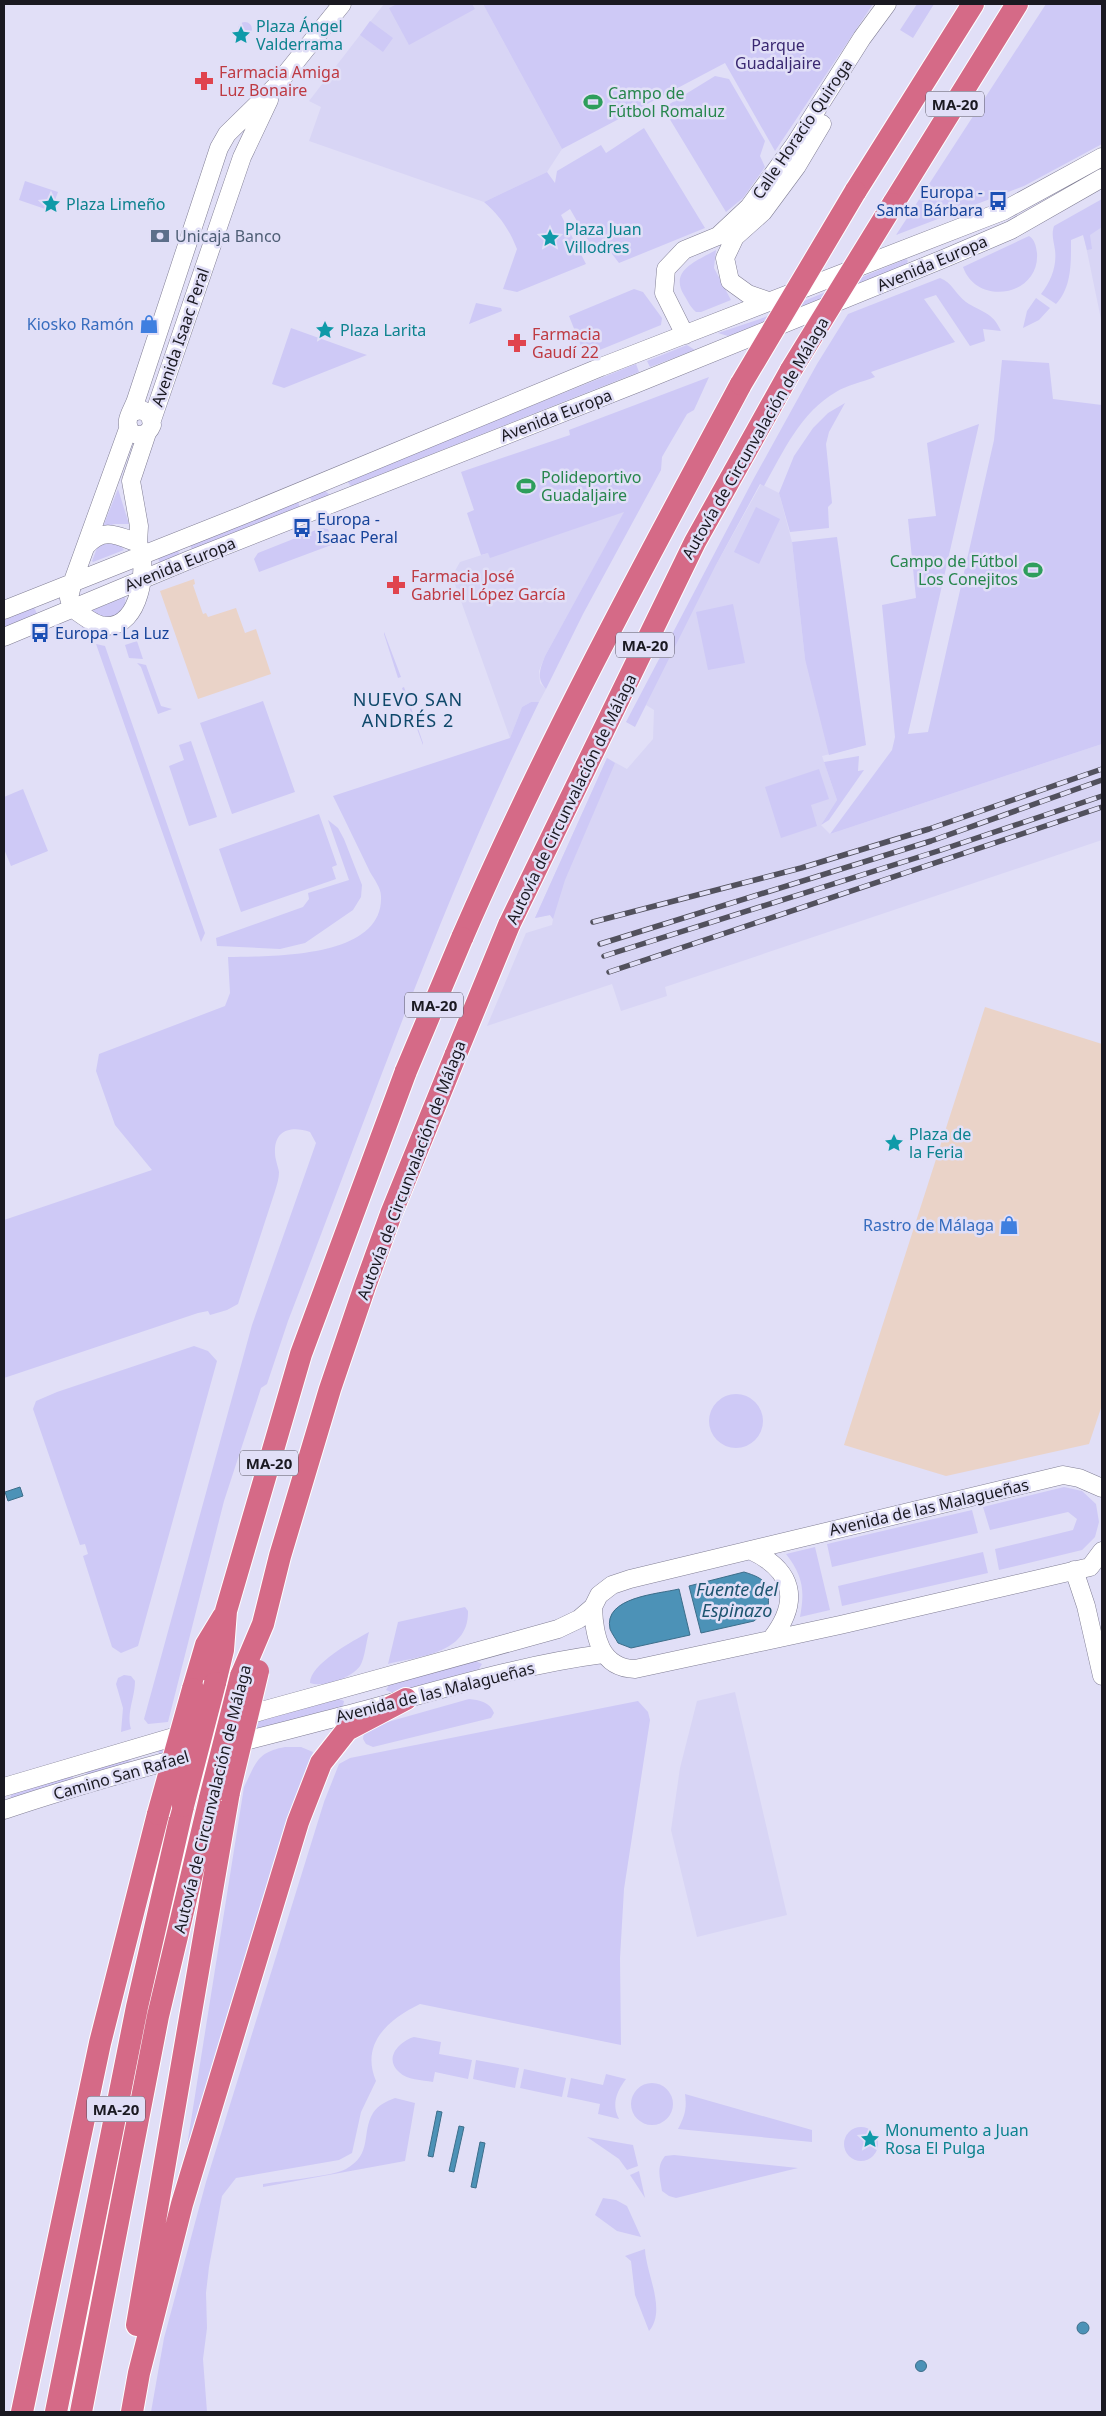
<svg xmlns="http://www.w3.org/2000/svg" width="1106" height="2416" font-family="'Noto Sans',sans-serif">
	<style>
		.commercial { fill: #ead3c8 }
		.built { fill: #d8d5f5 }
		.green { fill: #cec9f6 }
		.water { fill: #4c92b7; stroke: #3d6e8a }
		.lines { fill: none; stroke-linecap: round; stroke-linejoin: round }
		.secondary-casing { stroke: #807e94; stroke-width: 19 }
		.highway-casing { stroke: #fff; stroke-width: 24 }
		.secondary { stroke: #fff; stroke-width: 18 }
		.highway { stroke: #d56a87; stroke-width: 22 }
		.rail-casing { stroke: #52515d; stroke-width: 5.5 }
		.rail { stroke: #e1dff7; stroke-width: 4; stroke-dasharray: 11; stroke-linecap: butt }
		.highway-bridge-casing { stroke: #fff; stroke-width: 24; stroke-linecap: butt }
		.highway-bridge { stroke: #d56a87; stroke-width: 22 }
		.labels { text-anchor: middle; dominant-baseline: central; stroke-width: 5; stroke-linejoin: round; paint-order: stroke }
		.shield { fill: #e1dff7; stroke: #565461; stroke-width: 1 }
		.shield-label { font-size: 15px; font-weight: bold; fill: #1a1921 }
		.culture-label { font-size: 16px; fill: #0d838f; stroke: #e1dff7; text-anchor: start }
		.park-label { font-size: 16px; fill: #3a2871; stroke: #e1dff7 }
		.health-label { font-size: 16px; fill: #be3a42; stroke: #e1dff7; text-anchor: start }
		.leisure-label { font-size: 16px; fill: #27864d; stroke: #e1dff7; text-anchor: start }
		.street-label { font-size: 16px; fill: #1a1921; stroke: #e1dff7 }
		.transit-label { font-size: 16px; fill: #164399; stroke: #e1dff7; text-anchor: start }
		.service-label { font-size: 16px; fill: #4e5e75; stroke: #e1dff7; text-anchor: start }
		.shop-label { font-size: 16px; fill: #366cbe; stroke: #e1dff7; text-anchor: end }
		.neighbourhood-label { font-size: 18px; letter-spacing: 1px; fill: #0f486a; stroke: #e1dff7 }
		.water-label { font-size: 18px; font-style: italic; fill: #1d546f; stroke: #e1dff7 }
	</style>
	<rect width="100%" height="100%" fill="#e1dff7"/>
	<path class="commercial" d="M 194,579 L 195,584 L 193,585 L 203,614 L 206,613 L 208,617 L 236,608 L 245,633 L 256,629 L 271,674 L 198,699 L 160,591 Z
		M 985,1007 L 1102,1044 L 1102,1405 L 1089,1444 L 946,1476 L 844,1445 Z"/>
	<path class="built" d="M 384,4 L 483,4 L 562,149 L 547,172 L 484,202 L 309,141 L 321,107 L 309,101 Z
		M 1102,221 L 1102,324 L 1083,232 Z
		M 761,484 L 779,493 L 792,542 L 805,659 L 866,745 L 822,756 L 837,800 L 821,825 L 830,834 L 1102,744 L 1102,840 L 665,987 L 667,996 L 621,1011 L 612,984 L 487,1026 L 526,933 L 552,925 L 553,919 L 550,915 L 535,918 L 607,758 L 627,769 L 653,739 L 654,710 L 646,705 L 716,565 Z
		M 625,511 L 545,656 L 539,671 L 540,683 L 546,689 L 539,702 L 531,702 L 522,707 L 510,738 L 452,576 L 460,562 L 488,553 L 491,557 Z
		M 735,1692 L 787,1915 L 697,1937 L 671,1830 L 680,1768 L 697,1701 Z"/>
	<path class="green" d="M 397,4 L 472,4 L 475,9 L 409,45 L 389,8 Z
		M 483,4 L 873,4 L 775,151 L 725,63 L 562,149 Z
		M 917,4 L 934,4 L 913,38 L 900,30 Z
		M 1046,4 L 1102,4 L 1102,144 L 1024,186 L 896,235 Z
		M 370,21 L 393,38 L 383,52 L 360,35 Z
		M238 29a7 7 0 1 1 14 0a7 7 0 1 1-14 0Z
		M 715,76 L 729,79 L 765,141 L 760,156 L 765,167 L 743,198 L 726,212 L 663,108 Z
		M 644,128 L 705,228 L 619,263 L 602,241 L 592,247 L 570,209 L 561,215 L 586,264 L 517,292 L 503,289 L 517,249 C 509,229 500,216 484,202 L 547,172 L 555,183 L 557,171 L 601,145 L 606,153 Z
		M 25,181 L 58,192 L 51,211 L 19,200 Z
		M 1102,199 L 1102,227 L 1090,235 L 1092,249 L 1087,250 L 1083,235 L 1071,240 C 1071,262 1072,287 1056,304 L 1041,294 C 1051,281 1057,266 1055,250 C 1054,242 1051,235 1054,226 Z
		M 1029,236 C 1035,240 1036,246 1037,253 C 1040,296 977,307 963,267 Z
		M 716,250 L 714,268 L 731,300 L 701,312 L 696,312 C 690,307 688,301 684,295 C 669,270 697,261 716,250 Z
		M 906,259 L 908,261 L 906,265 L 755,328 L 728,336 L 718,333 L 760,319 Z
		M 940,278 C 952,282 956,295 966,302 C 982,313 992,311 1001,331 L 983,329 L 985,341 L 970,346 L 936,295 L 924,299 L 955,342 L 871,372 L 875,377 C 863,382 847,385 836,392 C 801,412 783,452 764,486 L 760,484 L 716,565 L 635,727 L 626,722 L 753,480 L 817,364 L 848,314 Z
		M 634,289 L 643,292 L 662,318 L 661,325 L 585,356 L 569,316 Z
		M 1036,298 L 1050,308 L 1039,320 L 1023,328 L 1027,311 Z
		M 476,303 L 501,308 L 502,311 L 469,324 Z
		M 291,328 L 358,352 L 367,355 L 284,388 L 272,384 Z
		M 687,345 L 695,350 L 650,367 L 647,361 Z
		M 1002,360 L 1049,363 L 1053,399 L 1102,405 L 1102,744 L 830,834 L 892,750 L 895,737 L 882,605 L 916,598 L 908,519 L 936,516 L 927,443 L 979,424 L 908,734 L 928,732 L 994,440 Z
		M 636,364 L 639,372 L 351,486 L 346,480 Z
		M 709,377 L 694,410 L 687,414 L 662,457 L 661,470 L 583,614 L 546,689 C 536,678 540,669 545,656 L 624,512 L 490,558 L 488,553 L 481,555 L 467,513 L 474,510 L 461,472 L 570,435 L 569,430 Z
		M 845,403 L 829,432 L 826,444 L 832,503 L 828,507 L 829,528 L 790,532 L 779,493 L 794,456 L 813,428 L 828,413 Z
		M 118,489 L 129,524 L 114,524 L 102,529 Z
		M 324,490 L 330,495 L 312,502 L 309,495 Z
		M 297,500 L 300,507 L 192,550 L 189,543 Z
		M 756,507 L 780,519 L 759,564 L 734,552 Z
		M 321,528 L 328,529 L 334,544 L 259,572 L 254,559 L 258,553 Z
		M 837,537 L 866,745 L 829,755 L 805,659 L 792,542 Z
		M 108,542 L 120,545 L 124,550 L 93,562 L 92,561 L 97,548 Z
		M 177,548 L 180,555 L 160,563 L 157,556 Z
		M 125,597 C 128,617 107,621 94,613 L 93,610 Z
		M 733,604 L 745,663 L 708,670 L 696,612 Z
		M 34,607 L 37,614 L 4,628 L 4,620 Z
		M 88,623 L 94,637 L 83,640 L 80,629 Z
		M 384,632 L 401,677 L 398,678 L 384,634 Z
		M 137,641 L 143,659 L 129,658 L 125,645 Z
		M 96,644 L 105,646 L 205,933 L 201,942 Z
		M 137,663 L 146,665 L 161,706 L 172,709 L 158,714 L 141,667 Z
		M 404,687 L 423,743 L 423,745 L 402,688 Z
		M 263,701 L 295,792 L 232,814 L 200,723 Z
		M 531,702 L 539,702 C 441,902 368,1114 288,1321 L 267,1384 L 261,1388 L 224,1501 L 168,1722 L 148,1724 L 144,1719 L 252,1325 L 316,1143 L 310,1132 C 292,1126 274,1129 275,1153 C 275,1159 278,1166 279,1172 C 279,1178 277,1185 275,1191 L 238,1304 L 227,1310 L 210,1315 L 208,1311 L 198,1313 L 4,1378 L 4,1220 L 152,1170 L 115,1125 L 96,1071 L 99,1054 L 225,1006 L 230,993 L 228,957 C 271,956 384,959 381,896 C 381,888 374,879 370,872 C 358,847 346,822 333,796 L 510,738 L 522,707 Z
		M 191,741 L 217,817 L 189,826 L 169,766 L 184,760 L 179,745 Z
		M 859,756 L 858,771 L 864,770 L 829,820 L 821,825 L 837,800 L 824,762 Z
		M 607,758 L 615,763 L 565,880 L 553,919 L 550,915 L 535,918 Z
		M 819,769 L 829,799 L 811,805 L 817,826 L 781,838 L 765,787 Z
		M 23,789 L 48,851 L 11,866 L 4,849 L 4,797 Z
		M 319,814 L 337,865 L 332,867 L 336,879 L 241,912 L 219,849 Z
		M 328,820 L 338,828 L 344,839 L 362,885 L 361,897 L 353,910 L 305,943 L 280,949 L 217,946 L 216,938 L 303,907 L 309,899 L 308,893 L 349,880 Z
		M 194,1346 L 208,1351 L 217,1361 L 140,1639 L 138,1646 L 121,1653 L 112,1647 L 83,1556 L 88,1554 L 85,1544 L 80,1545 L 33,1409 L 36,1401 L 57,1392 Z
		M709 1421a27 27 0 1 1 54 0a27 27 0 1 1-54 0Z
		M 1064,1487 L 1082,1491 L 1096,1504 L 1099,1522 L 1095,1537 L 1082,1550 L 999,1570 L 995,1549 L 1073,1530 L 1077,1519 L 1068,1512 L 990,1530 L 983,1507 Z
		M 972,1510 L 978,1533 L 832,1567 L 827,1544 Z
		M 815,1547 L 830,1610 L 800,1617 C 805,1590 803,1576 786,1554 Z
		M 983,1552 L 988,1573 L 842,1606 L 838,1586 Z
		M 465,1607 L 468,1611 C 469,1654 420,1656 388,1664 L 398,1622 Z
		M 369,1632 C 366,1642 365,1658 360,1666 C 352,1678 323,1688 310,1683 C 310,1664 353,1641 369,1632 Z
		M 476,1661 L 482,1664 L 479,1669 L 393,1693 L 386,1690 L 389,1685 Z
		M 124,1675 L 131,1676 L 135,1681 C 135,1698 126,1713 131,1729 L 121,1732 L 123,1708 L 116,1684 L 118,1678 Z
		M 339,1699 L 344,1701 L 343,1706 L 161,1755 L 158,1752 L 160,1749 Z
		M 469,1699 C 479,1700 490,1702 494,1713 L 491,1718 L 373,1747 L 366,1744 L 363,1739 L 364,1732 L 384,1723 Z
		M 638,1701 L 648,1712 L 650,1720 L 624,1889 L 620,1958 L 621,2045 L 420,2004 C 389,2019 360,2043 376,2081 L 361,2112 L 352,2153 L 339,2160 L 236,2178 L 222,2196 L 209,2267 L 206,2293 L 207,2328 L 203,2359 L 207,2412 L 151,2412 L 164,2338 L 206,2182 L 324,1802 L 339,1764 L 350,1758 Z
		M 285,1747 L 301,1747 L 313,1752 L 180,2190 L 244,1787 C 256,1763 257,1752 285,1747 Z
		M 127,1758 L 130,1761 L 129,1764 L 89,1776 L 86,1773 L 87,1770 Z
		M 71,1775 L 73,1777 L 71,1781 L 14,1799 L 10,1797 L 12,1794 Z
		M 414,2037 L 441,2042 L 439,2054 L 472,2060 L 468,2079 L 435,2072 L 433,2082 C 422,2080 407,2080 399,2072 C 383,2058 400,2041 414,2037 Z
		M 476,2060 L 519,2068 L 515,2088 L 473,2079 Z
		M 524,2069 L 566,2078 L 562,2097 L 520,2088 Z
		M 606,2074 L 626,2079 C 617,2091 611,2104 619,2119 L 598,2114 L 600,2104 L 567,2097 L 571,2078 L 603,2085 Z
		M631 2104a21 21 0 1 1 42 0a21 21 0 1 1-42 0Z
		M 685,2094 L 812,2130 L 812,2142 L 678,2129 C 685,2116 687,2108 685,2094 Z
		M 395,2098 L 415,2103 L 405,2161 L 263,2187 L 263,2184 C 280,2181 334,2176 346,2169 C 373,2154 361,2133 373,2113 C 378,2105 387,2101 395,2098 Z
		M844 2144a17 17 0 1 1 34 0a17 17 0 1 1-34 0Z
		M 587,2137 L 633,2145 L 638,2166 L 627,2170 L 619,2159 Z
		M 674,2155 L 798,2168 L 676,2198 L 669,2196 L 662,2191 C 660,2177 656,2167 665,2156 Z
		M 639,2171 L 645,2198 L 630,2175 Z
		M 603,2198 L 616,2200 L 627,2206 L 641,2237 L 617,2231 L 595,2215 Z
		M 645,2249 C 646,2274 667,2310 649,2331 L 635,2295 L 631,2261 L 625,2256 Z"/>
	<path class="water" d="M 20,1487 L 23,1496 L 8,1501 L 5,1492 Z
		M 744,1572 C 767,1579 770,1584 768,1609 L 754,1621 L 701,1633 L 689,1586 Z
		M 679,1589 L 690,1635 L 631,1648 L 618,1643 C 616,1639 612,1634 610,1629 C 603,1597 658,1594 679,1589 Z
		M 437,2111 L 442,2112 L 433,2157 L 428,2156 Z
		M 459,2126 L 464,2127 L 454,2172 L 449,2171 Z
		M 480,2142 L 485,2143 L 476,2188 L 471,2187 Z
		M1077 2328a6 6 0 1 1 12 0a6 6 0 1 1-12 0Z
		M915.5 2366a5.5 5.5 0 1 1 11 0a5.5 5.5 0 1 1-11 0Z"/>
	<g class="lines">
		<g class="secondary-casing">
			<path id="secondary" d="M 771,302 L 748,294 L 730,281 L 725,258 L 735,237 L 763,212 L 797,166 L 822,124
				M 685,335 L 664,293 L 666,269 L 684,250 L 718,236 L 749,207 L 795,144 L 862,38 L 887,4
				M 132,412 L 142,410 L 150,415 L 152,425 C 148,435 141,437 132,433 C 122,422 132,412 136,400 L 219,148 L 227,134 L 276,86 L 342,4
				M 152,420 L 242,157 L 269,100
				M 138,543 L 139,526 L 131,481 L 147,433
				M 86,546 C 104,527 116,535 138,543 C 149,567 140,627 106,626 C 95,626 81,614 72,608 L 69,598 L 73,581 L 128,429
				M 4,610 L 241,516 L 601,367 L 1003,211 L 1102,157
				M 4,637 L 189,560 L 638,383 L 943,259 L 1011,230 L 1102,178
				M 750,1550 C 793,1570 801,1600 772,1638
				M 1074,1570 L 1086,1606 L 1102,1676
				M 593,1607 C 594,1636 600,1668 635,1669 L 840,1625 L 1090,1567 L 1102,1551
				M 4,1787 L 265,1710 L 558,1629 L 579,1619 L 593,1607 L 599,1595 L 612,1585 L 630,1579 L 1063,1475 L 1079,1478 L 1102,1488
				M 4,1810 C 117,1772 234,1744 350,1714 C 433,1692 518,1665 603,1654"/>
		</g>
		<g class="highway-casing">
			<path id="highway" d="M 855,192 L 973,4
				M 893,204 L 1017,4
				M 509,925 L 695,542 L 791,370
				M 462,938 C 544,749 643,566 741,384
				M 241,1676 L 263,1624 L 280,1556 L 330,1389 L 365,1286 L 391,1214 L 456,1054
				M 215,1683 L 223,1650 L 226,1611 L 301,1354 L 406,1071
				M 193,1689 L 206,1645 L 223,1617
				M 137,2325 L 229,1792
				M 22,2412 L 100,2043 L 158,1814
				M 56,2412 L 137,2007 L 183,1806
				M 81,2412 L 158,2016 L 210,1798
				M 132,2412 L 139,2373 L 182,2204 L 298,1822 L 321,1763 L 347,1730 L 406,1699"/>
		</g>
		<use href="#secondary" class="secondary"/>
		<use href="#highway" class="highway"/>
		<g class="rail-casing">
			<path id="rail" d="M 593,922 L 801,868 L 929,829 L 1102,769
				M 600,944 L 931,841 L 1102,780
				M 604,956 L 938,851 L 1102,796
				M 609,972 L 1102,807"/>
		</g>
		<use href="#rail" class="rail"/>
		<g class="highway-bridge-casing">
			<path id="highway-bridge" d="M 791,370 L 893,204
				M 741,384 L 855,192
				M 456,1054 L 509,925
				M 406,1071 L 462,938
				M 229,1792 L 258,1671
				M 210,1798 L 241,1676
				M 183,1806 L 215,1683
				M 158,1814 L 193,1689"/>
		</g>
		<use href="#highway-bridge" class="highway-bridge"/>
	</g>
	<defs>
		<g id="sight-bare" transform="scale(1.5)"><path d="M0-6L1.8-2.2L6-1.7L2.9 1.2L3.7 5.4L0 3.3L-3.7 5.4L-2.9 1.2L-6-1.7L-1.8-2.2Z" fill="#0f9aa8" stroke="#e1dff7" stroke-width="2.5" paint-order="stroke"/></g>
		<g id="pharmacy-bare" transform="scale(1.5)"><path d="M-2-6h4v4h4v4h-4v4h-4v-4h-4v-4h4Z" fill="#e0444e" stroke="#e1dff7" stroke-width="2.5" paint-order="stroke"/></g>
		<g id="stadium-bare" transform="scale(1.5)"><path d="M0-5a6.5 5 0 1 0 0 10a6.5 5 0 1 0 0-10ZM-3.5-1.8h7v3.6h-7Z" fill="#2e9e5b" stroke="#e1dff7" stroke-width="2.5" paint-order="stroke"/></g>
		<g id="bus-bare" transform="scale(1.5)"><path d="M-5-6H5V4H4V6H2V4H-2V6H-4V4H-5ZM-3.5-4V0h7V-4ZM-3.5 1.2v1.5H-2V1.2ZM2 1.2v1.5H3.5V1.2Z" fill="#1a4fb4" stroke="#e1dff7" stroke-width="2.5" paint-order="stroke"/></g>
		<g id="bank-bare" transform="scale(1.5)"><path d="M-6-4H6V4H-6ZM0-2.3a2.3 2.3 0 1 0 0 4.6a2.3 2.3 0 1 0 0-4.6Z" fill="#5c6f8a" stroke="#e1dff7" stroke-width="2.5" paint-order="stroke"/></g>
		<g id="shop-bare" transform="scale(1.5)"><path d="M-5-2.5h2.3a2.7 3.5 0 0 1 5.4 0H5L5.5 6h-11ZM-1.5-2.5h3a1.5 2.3 0 0 0-3 0Z" fill="#3f7fe0" stroke="#e1dff7" stroke-width="2.5" paint-order="stroke"/></g>
	</defs>
	<g fill-rule="evenodd">
		<use href="#sight-bare" x="241" y="35"/>
		<use href="#pharmacy-bare" x="204" y="81"/>
		<use href="#stadium-bare" x="593" y="102"/>
		<use href="#bus-bare" x="998" y="201"/>
		<use href="#sight-bare" x="51" y="204"/>
		<use href="#bank-bare" x="160" y="236"/>
		<use href="#sight-bare" x="550" y="238"/>
		<use href="#shop-bare" x="149" y="324"/>
		<use href="#sight-bare" x="325" y="330"/>
		<use href="#pharmacy-bare" x="517" y="343"/>
		<use href="#stadium-bare" x="526" y="486"/>
		<use href="#bus-bare" x="302" y="528"/>
		<use href="#stadium-bare" x="1033" y="570"/>
		<use href="#pharmacy-bare" x="396" y="585"/>
		<use href="#bus-bare" x="40" y="633"/>
		<use href="#sight-bare" x="894" y="1143"/>
		<use href="#shop-bare" x="1009" y="1225"/>
		<use href="#sight-bare" x="870" y="2139"/>
	</g>
	<g class="labels">
		<g class="shield">
			<rect x="926" y="91.5" width="58" height="25" rx="4"/>
			<rect x="616" y="632.5" width="58" height="25" rx="4"/>
			<rect x="405" y="992.5" width="58" height="25" rx="4"/>
			<rect x="240" y="1450.5" width="58" height="25" rx="4"/>
			<rect x="87" y="2096.5" width="58" height="25" rx="4"/>
		</g>
		<g class="shield-label">
			<text x="955" y="104">MA-20</text>
			<text x="645" y="645">MA-20</text>
			<text x="434" y="1005">MA-20</text>
			<text x="269" y="1463">MA-20</text>
			<text x="116" y="2109">MA-20</text>
		</g>
		<g class="culture-label">
			<text x="256" y="26">Plaza Ángel<tspan x="256" dy="18">Valderrama</tspan></text>
			<text x="66" y="204">Plaza Limeño</text>
			<text x="565" y="229">Plaza Juan<tspan x="565" dy="18">Villodres</tspan></text>
			<text x="340" y="330">Plaza Larita</text>
			<text x="909" y="1134">Plaza de<tspan x="909" dy="18">la Feria</tspan></text>
			<text x="885" y="2130">Monumento a Juan<tspan x="885" dy="18">Rosa El Pulga</tspan></text>
		</g>
		<g class="park-label">
			<text x="778" y="45">Parque<tspan x="778" dy="18">Guadaljaire</tspan></text>
		</g>
		<g class="health-label">
			<text x="219" y="72">Farmacia Amiga<tspan x="219" dy="18">Luz Bonaire</tspan></text>
			<text x="532" y="334">Farmacia<tspan x="532" dy="18">Gaudí 22</tspan></text>
			<text x="411" y="576">Farmacia José<tspan x="411" dy="18">Gabriel López García</tspan></text>
		</g>
		<g class="leisure-label">
			<text x="608" y="93">Campo de<tspan x="608" dy="18">Fútbol Romaluz</tspan></text>
			<text x="541" y="477">Polideportivo<tspan x="541" dy="18">Guadaljaire</tspan></text>
			<text x="1018" y="561" text-anchor="end">Campo de Fútbol<tspan x="1018" dy="18">Los Conejitos</tspan></text>
		</g>
		<g class="street-label">
			<text transform="translate(802 129) rotate(-56)">Calle Horacio Quiroga</text>
			<text transform="translate(932 263) rotate(-23)">Avenida Europa</text>
			<text transform="translate(180 337) rotate(-71)">Avenida Isaac Peral</text>
			<text transform="translate(556 415) rotate(-21)">Avenida Europa</text>
			<text transform="translate(755 438) rotate(-60)">Autovía de Circunvalación de Málaga</text>
			<text transform="translate(180 564) rotate(-22)">Avenida Europa</text>
			<text transform="translate(571 799) rotate(-64)">Autovía de Circunvalación de Málaga</text>
			<text transform="translate(411 1170) rotate(-69)">Autovía de Circunvalación de Málaga</text>
			<text transform="translate(929 1507) rotate(-13)">Avenida de las Malagueñas</text>
			<text transform="translate(435 1692) rotate(-14)">Avenida de las Malagueñas</text>
			<text transform="translate(121 1775) rotate(-16)">Camino San Rafael</text>
			<text transform="translate(212 1799) rotate(-76)">Autovía de Circunvalación de Málaga</text>
		</g>
		<g class="transit-label">
			<text x="983" y="192" text-anchor="end">Europa -<tspan x="983" dy="18">Santa Bárbara</tspan></text>
			<text x="317" y="519">Europa -<tspan x="317" dy="18">Isaac Peral</tspan></text>
			<text x="55" y="633">Europa - La Luz</text>
		</g>
		<g class="service-label">
			<text x="175" y="236">Unicaja Banco</text>
		</g>
		<g class="shop-label">
			<text x="134" y="324">Kiosko Ramón</text>
			<text x="994" y="1225">Rastro de Málaga</text>
		</g>
		<g class="neighbourhood-label">
			<text x="408" y="699">NUEVO SAN<tspan x="408" dy="21">ANDRÉS 2</tspan></text>
		</g>
		<g class="water-label">
			<text x="737" y="1589">Fuente del<tspan x="737" dy="21">Espinazo</tspan></text>
		</g>
	</g>
	<rect width="1106" height="2416" fill="none" stroke="#1a1921" stroke-width="10"/>
</svg>
